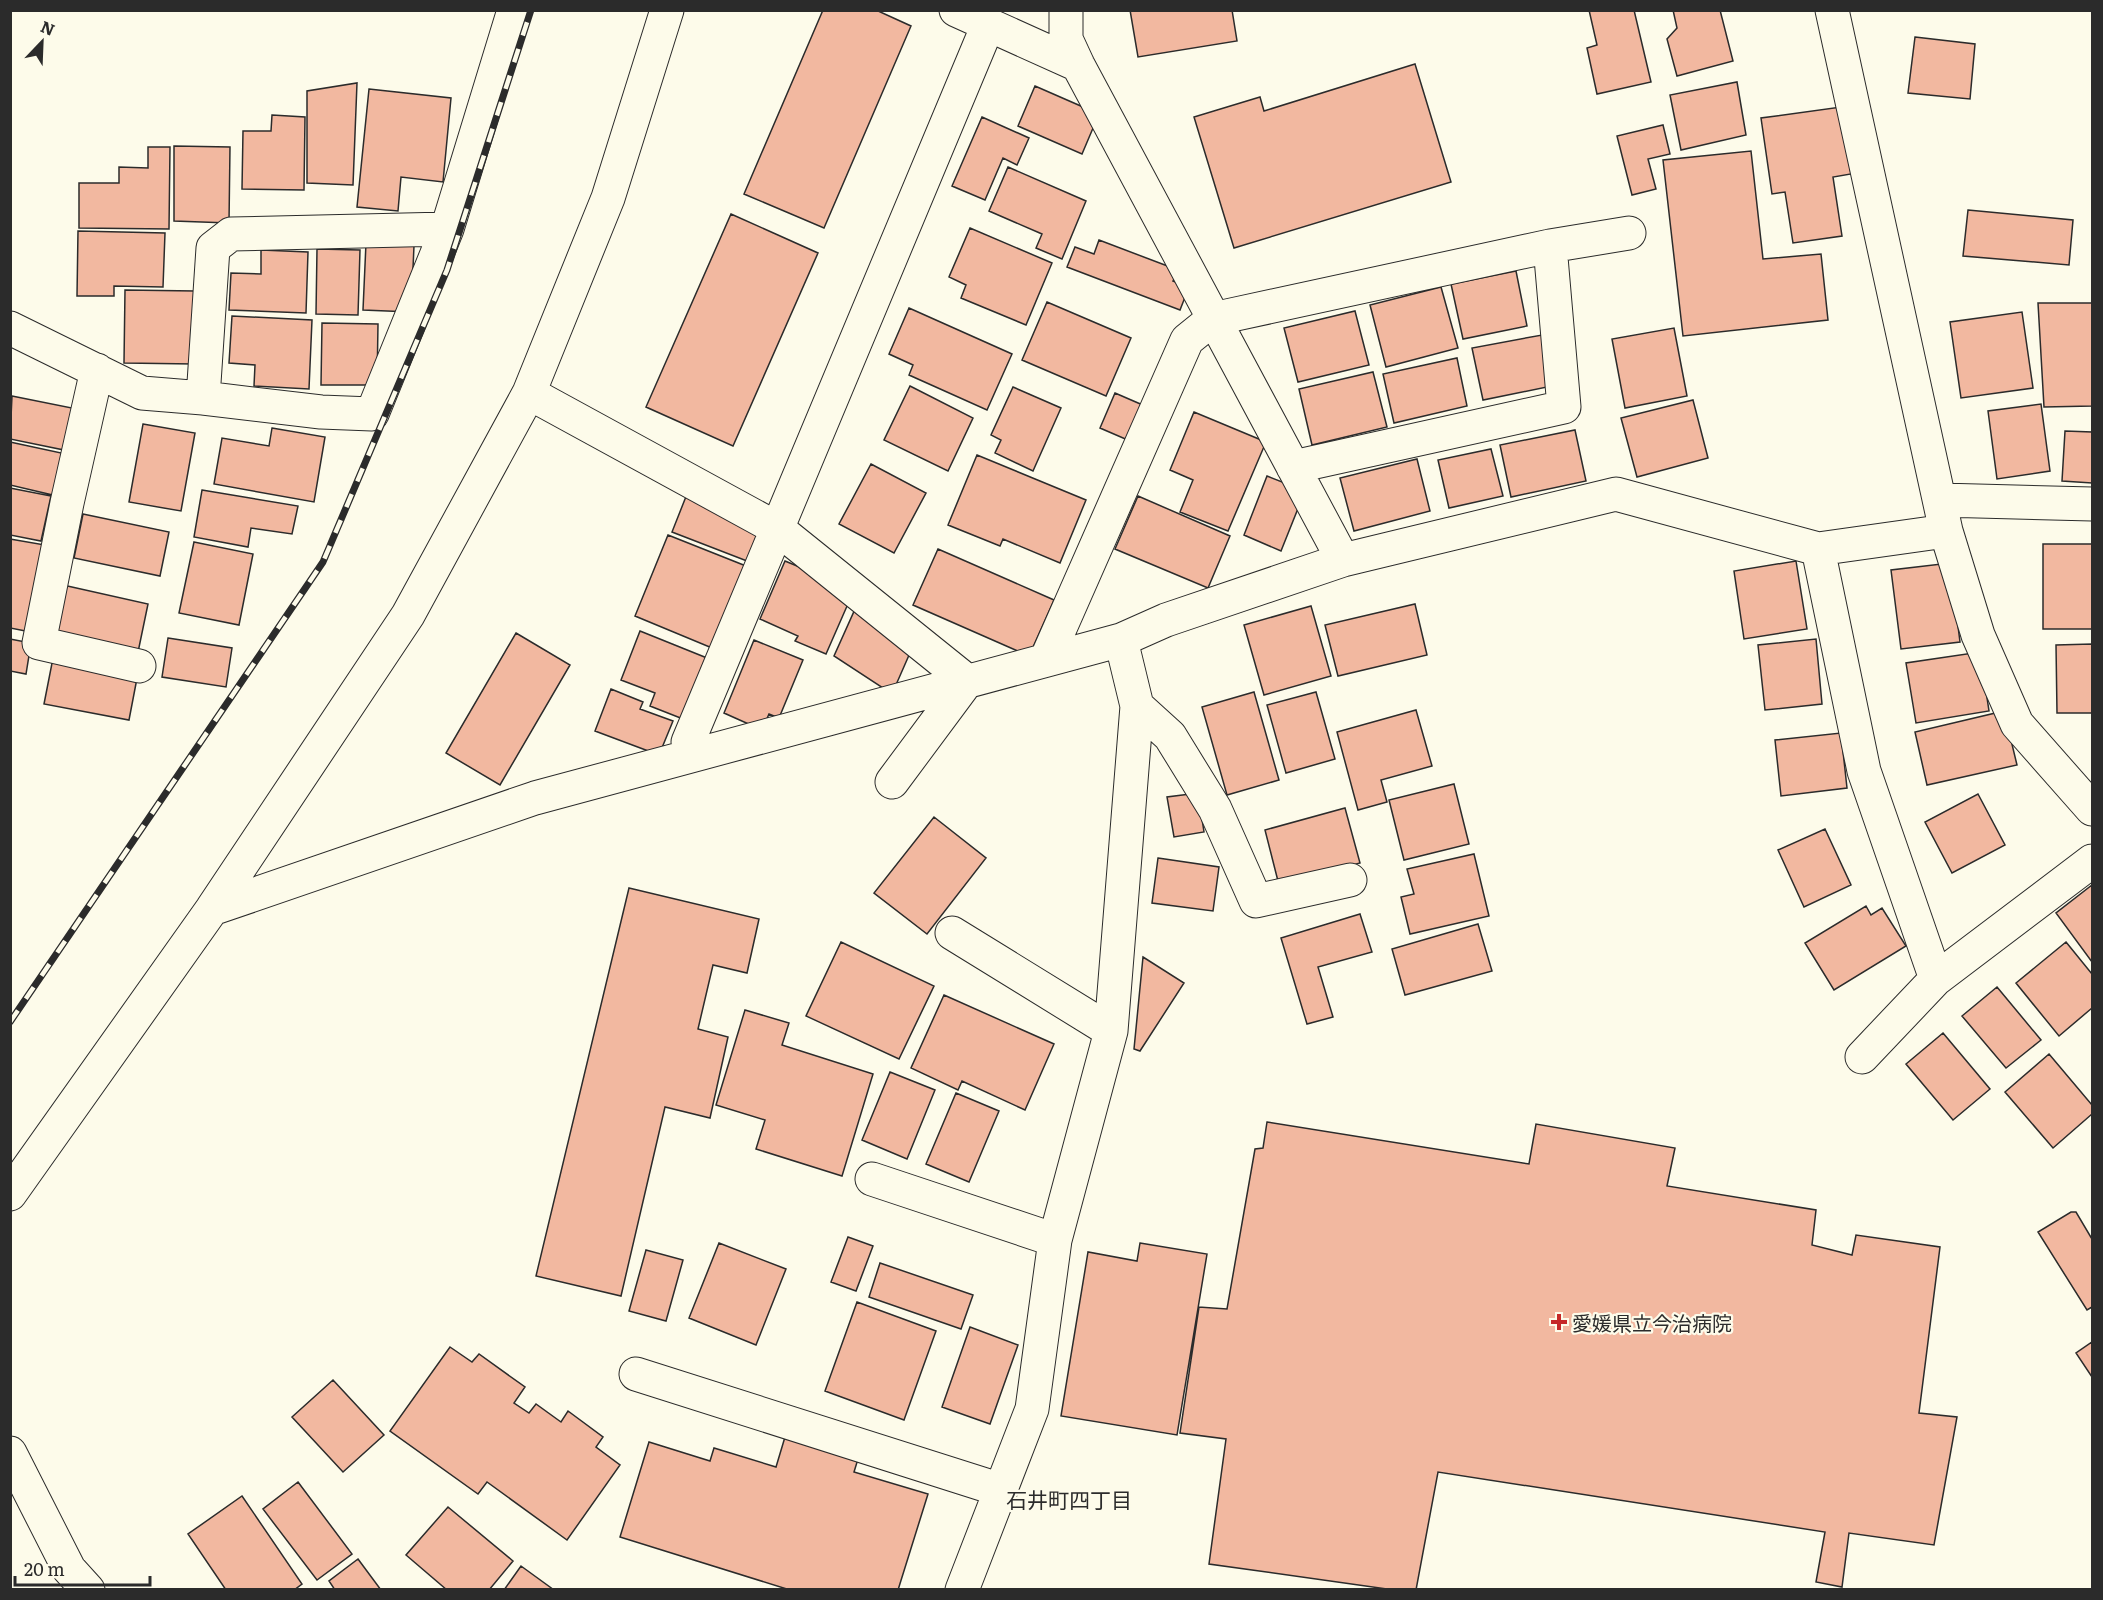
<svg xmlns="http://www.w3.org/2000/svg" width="2103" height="1600" font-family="Literata,'Noto Sans JP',serif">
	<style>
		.building { fill: #f2b8a0; stroke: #2b2b2b; stroke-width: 1.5 }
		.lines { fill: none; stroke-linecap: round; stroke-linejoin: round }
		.minor-casing { stroke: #2b2b2b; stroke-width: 35 }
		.minor { stroke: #fdfbea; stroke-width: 33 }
		.rail-casing { stroke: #2b2b2b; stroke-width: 7 }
		.rail { stroke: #fdfbea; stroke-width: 4.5; stroke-dasharray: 14; stroke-linecap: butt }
		.poi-dot { fill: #c62828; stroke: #fdfbea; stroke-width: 2 }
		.labels { text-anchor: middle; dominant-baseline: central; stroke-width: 4.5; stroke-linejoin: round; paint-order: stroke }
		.poi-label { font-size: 20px; fill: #2b2b2b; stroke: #fdfbea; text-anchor: start }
		.neighbourhood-label { font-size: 21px; fill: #2b2b2b; stroke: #fdfbea }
	</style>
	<rect width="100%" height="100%" fill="#fdfbea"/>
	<path class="building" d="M 823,10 L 876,10 L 911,26 L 824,228 L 744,194 Z
		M 1130,10 L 1232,10 L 1237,41 L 1138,57 Z
		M 1589,10 L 1634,10 L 1651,82 L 1597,94 L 1587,48 L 1597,45 Z
		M 1673,10 L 1720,10 L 1733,61 L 1677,76 L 1667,39 L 1677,28 Z
		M 1915,37 L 1975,44 L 1970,99 L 1908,93 Z
		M 1415,64 L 1451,182 L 1234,248 L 1194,117 L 1260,97 L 1264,111 Z
		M 1737,82 L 1746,135 L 1681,150 L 1670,95 Z
		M 357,83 L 353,185 L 307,183 L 307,91 Z
		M 1035,86 L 1099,114 L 1082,154 L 1018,126 Z
		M 369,89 L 451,98 L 443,182 L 401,177 L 398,211 L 357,207 Z
		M 1841,107 L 1851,174 L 1833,177 L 1842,236 L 1793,243 L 1785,192 L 1772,194 L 1761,118 Z
		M 272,115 L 305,117 L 304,190 L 242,189 L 243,131 L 271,131 Z
		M 982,117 L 1029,138 L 1017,165 L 1003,158 L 985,200 L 952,186 Z
		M 1663,125 L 1670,154 L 1648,159 L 1656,189 L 1632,195 L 1617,136 Z
		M 174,146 L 230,147 L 229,223 L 174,221 Z
		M 148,147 L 170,147 L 169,229 L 79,228 L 79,183 L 119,183 L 119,167 L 148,168 Z
		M 1751,151 L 1763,259 L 1821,254 L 1828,320 L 1683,336 L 1663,160 Z
		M 1008,167 L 1086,201 L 1062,259 L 1036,248 L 1042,234 L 989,211 Z
		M 1968,210 L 2073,220 L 2069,265 L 1963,256 Z
		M 731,214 L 818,253 L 733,446 L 646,407 Z
		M 970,228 L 1052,263 L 1026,325 L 961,298 L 966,285 L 949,277 Z
		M 78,231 L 165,233 L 163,287 L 114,286 L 114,296 L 77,296 Z
		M 1099,240 L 1178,270 L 1173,281 L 1189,287 L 1180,310 L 1067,267 L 1075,247 L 1094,254 Z
		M 366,243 L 414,246 L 411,312 L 363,310 Z
		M 317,249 L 360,250 L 358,315 L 316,314 Z
		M 261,250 L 308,252 L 306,313 L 229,310 L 231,273 L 261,274 Z
		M 1516,271 L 1527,326 L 1463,339 L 1451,284 Z
		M 1441,287 L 1458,348 L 1386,367 L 1370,305 Z
		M 125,290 L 195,291 L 194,364 L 124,363 Z
		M 1047,302 L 1131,338 L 1106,396 L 1022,360 Z
		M 2038,303 L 2092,303 L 2092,406 L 2044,407 Z
		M 909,308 L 1012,354 L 987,410 L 909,375 L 913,365 L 889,354 Z
		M 1355,311 L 1369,365 L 1298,382 L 1284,328 Z
		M 2022,312 L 2033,388 L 1961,398 L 1950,322 Z
		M 232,316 L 312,320 L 309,389 L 254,386 L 255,365 L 229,363 Z
		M 322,323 L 378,324 L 377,385 L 321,385 Z
		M 1674,328 L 1687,396 L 1625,408 L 1612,339 Z
		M 1542,335 L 1552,386 L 1483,400 L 1472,348 Z
		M 1457,358 L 1467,406 L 1394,423 L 1383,374 Z
		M 1373,372 L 1387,427 L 1312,445 L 1299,389 Z
		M 910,386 L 973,418 L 948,471 L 884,440 Z
		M 1013,387 L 1061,408 L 1033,471 L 995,453 L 1001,440 L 991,435 Z
		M 1115,393 L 1145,406 L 1130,441 L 1100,428 Z
		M 12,396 L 77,409 L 69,451 L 10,439 Z
		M 1693,400 L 1708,458 L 1637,477 L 1621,418 Z
		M 2041,404 L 2050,471 L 1997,479 L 1988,411 Z
		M 1194,412 L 1266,442 L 1228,531 L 1180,512 L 1193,480 L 1170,470 Z
		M 143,424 L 195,433 L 181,511 L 129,502 Z
		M 272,428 L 325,437 L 314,502 L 214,484 L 222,438 L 269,446 Z
		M 1575,430 L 1586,481 L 1511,497 L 1500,445 Z
		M 2065,431 L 2092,432 L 2092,483 L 2062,481 Z
		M 10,442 L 66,454 L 57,496 L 10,485 Z
		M 1491,449 L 1503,496 L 1449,508 L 1438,460 Z
		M 977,455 L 1086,500 L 1060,563 L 1003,539 L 1000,546 L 948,525 Z
		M 1417,459 L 1430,511 L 1354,531 L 1340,478 Z
		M 871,464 L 926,493 L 894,553 L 839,524 Z
		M 1267,476 L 1305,491 L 1281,551 L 1244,535 Z
		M 10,488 L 51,496 L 41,541 L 10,535 Z
		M 202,490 L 298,506 L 292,534 L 251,528 L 248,547 L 194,537 Z
		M 687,494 L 758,532 L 747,561 L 672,532 Z
		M 1138,496 L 1230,536 L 1208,588 L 1115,549 Z
		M 83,514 L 169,532 L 160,576 L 74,558 Z
		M 668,535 L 746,566 L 712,648 L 635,616 Z
		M 10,539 L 51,546 L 36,633 L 10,628 Z
		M 194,542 L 253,554 L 239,625 L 179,613 Z
		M 2043,544 L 2092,544 L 2092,629 L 2043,629 Z
		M 938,549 L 1054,600 L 1029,656 L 913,605 Z
		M 785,561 L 838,583 L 851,597 L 826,654 L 795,641 L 798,636 L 760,619 Z
		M 1796,561 L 1807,629 L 1744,639 L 1734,571 Z
		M 1950,563 L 1960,642 L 1901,649 L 1891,570 Z
		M 63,585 L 148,604 L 137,657 L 52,638 Z
		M 1415,604 L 1427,655 L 1338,676 L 1325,625 Z
		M 1311,606 L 1331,676 L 1264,695 L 1244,625 Z
		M 856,607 L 913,646 L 892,694 L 834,656 Z
		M 640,631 L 707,658 L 683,719 L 650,706 L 655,693 L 621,680 Z
		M 516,633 L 570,665 L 500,785 L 446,753 Z
		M 168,638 L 232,648 L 226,687 L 162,677 Z
		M 10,639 L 31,643 L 26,674 L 10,671 Z
		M 1816,639 L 1822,704 L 1765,710 L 1758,645 Z
		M 754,640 L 803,660 L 779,718 L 769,714 L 762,730 L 724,713 Z
		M 2092,644 L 2092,713 L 2057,713 L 2056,645 Z
		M 1980,652 L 1989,711 L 1916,723 L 1906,663 Z
		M 53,658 L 138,673 L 129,720 L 44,704 Z
		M 611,689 L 643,702 L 640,709 L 673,721 L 659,755 L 595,731 Z
		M 1254,692 L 1279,780 L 1227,795 L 1202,707 Z
		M 1316,692 L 1335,759 L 1286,773 L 1267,705 Z
		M 1416,710 L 1432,766 L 1381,780 L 1387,802 L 1358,810 L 1337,732 Z
		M 2004,711 L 2017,765 L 1927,785 L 1915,732 Z
		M 1841,733 L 1847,788 L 1781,796 L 1775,740 Z
		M 1454,784 L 1469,844 L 1404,860 L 1389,800 Z
		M 1198,793 L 1204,832 L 1174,837 L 1167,797 Z
		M 1978,794 L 2005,845 L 1952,873 L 1925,822 Z
		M 1345,808 L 1360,863 L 1279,885 L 1265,830 Z
		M 934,817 L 986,858 L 927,934 L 874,893 Z
		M 1825,829 L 1851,885 L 1804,907 L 1778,850 Z
		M 1474,854 L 1489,916 L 1410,934 L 1401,897 L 1414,894 L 1407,869 Z
		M 1158,858 L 1219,867 L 1213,911 L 1152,903 Z
		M 2092,885 L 2092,962 L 2056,913 Z
		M 629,888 L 759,919 L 747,973 L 713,965 L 698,1029 L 728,1037 L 710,1118 L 665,1107 L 621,1296 L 536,1276 Z
		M 1866,906 L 1871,915 L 1882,908 L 1906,946 L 1834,990 L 1805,943 Z
		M 1360,914 L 1372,952 L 1318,967 L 1333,1017 L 1307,1024 L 1281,938 Z
		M 1478,924 L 1492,971 L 1405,995 L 1392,949 Z
		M 841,942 L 934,986 L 899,1059 L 806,1016 Z
		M 2066,942 L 2092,974 L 2092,1008 L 2059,1036 L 2016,983 Z
		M 1143,957 L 1184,983 L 1140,1051 L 1134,1049 Z
		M 1997,987 L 2041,1040 L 2006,1068 L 1962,1016 Z
		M 944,995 L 1054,1044 L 1025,1110 L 962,1081 L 958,1090 L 911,1068 Z
		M 745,1010 L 789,1023 L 782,1045 L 873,1074 L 842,1176 L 756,1149 L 765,1120 L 716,1105 Z
		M 1943,1033 L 1990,1089 L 1953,1120 L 1906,1064 Z
		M 2049,1054 L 2092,1105 L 2092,1114 L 2053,1148 L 2005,1092 Z
		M 890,1072 L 935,1090 L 907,1159 L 862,1140 Z
		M 956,1093 L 999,1111 L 969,1182 L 926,1164 Z
		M 1267,1122 L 1529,1164 L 1536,1124 L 1675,1148 L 1667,1186 L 1816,1210 L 1812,1245 L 1852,1255 L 1856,1235 L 1940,1247 L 1919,1413 L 1957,1417 L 1934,1545 L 1849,1533 L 1842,1587 L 1816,1582 L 1825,1532 L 1438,1472 L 1416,1590 L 1394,1590 L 1209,1564 L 1226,1439 L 1180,1433 L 1199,1307 L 1227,1309 L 1255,1149 L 1263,1148 Z
		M 2071,1212 L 2076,1212 L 2092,1239 L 2092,1307 L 2087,1310 L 2038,1232 Z
		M 848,1237 L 873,1246 L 856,1291 L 831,1282 Z
		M 719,1243 L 786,1269 L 756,1345 L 689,1318 Z
		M 1140,1243 L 1207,1254 L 1177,1435 L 1061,1416 L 1088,1252 L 1137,1261 Z
		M 646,1250 L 683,1260 L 666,1321 L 629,1311 Z
		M 880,1263 L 973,1295 L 961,1329 L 869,1297 Z
		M 857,1302 L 936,1331 L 904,1420 L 825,1391 Z
		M 970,1327 L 1018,1345 L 990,1424 L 942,1407 Z
		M 2092,1342 L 2092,1377 L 2076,1353 Z
		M 450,1347 L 472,1362 L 479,1354 L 525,1387 L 514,1403 L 529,1413 L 536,1404 L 561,1422 L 568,1411 L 603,1437 L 596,1447 L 620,1465 L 567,1540 L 487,1482 L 478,1494 L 390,1431 Z
		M 333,1380 L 384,1435 L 343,1472 L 292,1417 Z
		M 785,1437 L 858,1459 L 854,1472 L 928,1494 L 898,1590 L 790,1590 L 620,1537 L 649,1442 L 710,1461 L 714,1448 L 776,1467 Z
		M 298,1482 L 352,1554 L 317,1580 L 263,1509 Z
		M 242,1496 L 302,1584 L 294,1590 L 226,1590 L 188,1534 Z
		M 448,1507 L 513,1561 L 489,1590 L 447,1590 L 406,1555 Z
		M 358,1559 L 381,1590 L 335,1590 L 329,1581 Z
		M 521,1566 L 554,1590 L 504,1590 Z"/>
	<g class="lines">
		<g class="minor-casing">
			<path id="minor" d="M 956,10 L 1078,65
				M 1066,10 L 1066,39 L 1078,65 L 1343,560
				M 1832,10 L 1946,531 L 1978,635 L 2017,724 L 2092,809
				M 10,328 L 142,393 L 203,398 L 321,412 L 372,414 L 447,229 L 514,10
				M 97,370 L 67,503 L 39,643 L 139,666
				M 529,393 L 778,529 L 967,681 L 892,782
				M 203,398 L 213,248 L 231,234 L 447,229
				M 1293,467 L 1564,407 L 1550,246
				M 1940,500 L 2092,504
				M 1818,549 L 1864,771 L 1936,979 L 2092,861
				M 1046,660 L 1187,340 L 1213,319 L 1550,246 L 1629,233
				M 1137,706 L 1170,736 L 1215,809 L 1256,901 L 1350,880
				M 688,742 L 988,25
				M 212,909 L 535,798 L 1121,640 L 1166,620 L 1343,560 L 1616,494 L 1818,549 L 1946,531
				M 952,933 L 1111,1031
				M 1862,1057 L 1936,979
				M 872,1179 L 1055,1240
				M 10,1194 L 212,909 L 408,615 L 529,393 L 608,198 L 667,10
				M 636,1374 L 1001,1490
				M 10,1453 L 69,1569 L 88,1590
				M 962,1590 L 1032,1409 L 1055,1240 L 1111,1031 L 1137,706 L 1121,640"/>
		</g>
		<use href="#minor" class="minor"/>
		<g class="rail-casing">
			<path id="rail" d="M 10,1022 L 323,562 L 447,270 L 531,10"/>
		</g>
		<use href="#rail" class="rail"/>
	</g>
	<path class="poi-dot" d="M1556 1313h6v6h6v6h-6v6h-6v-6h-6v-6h6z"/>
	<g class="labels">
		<g class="poi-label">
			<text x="1572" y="1322">愛媛県立今治病院</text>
		</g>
		<g class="neighbourhood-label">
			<text x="1069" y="1498">石井町四丁目</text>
		</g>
	</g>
	<rect width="2103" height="1600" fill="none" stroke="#2b2b2b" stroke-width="24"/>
	<g transform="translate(42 42) rotate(23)" stroke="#fdfbea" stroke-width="4.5" paint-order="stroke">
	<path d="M0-4.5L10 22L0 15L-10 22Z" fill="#2b2b2b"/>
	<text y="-9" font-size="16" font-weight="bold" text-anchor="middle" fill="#2b2b2b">N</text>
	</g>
	<path d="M15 1576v9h135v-9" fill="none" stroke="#2b2b2b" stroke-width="3"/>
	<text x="24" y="1576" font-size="18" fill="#2b2b2b" stroke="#fdfbea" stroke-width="4.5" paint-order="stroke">20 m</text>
</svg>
